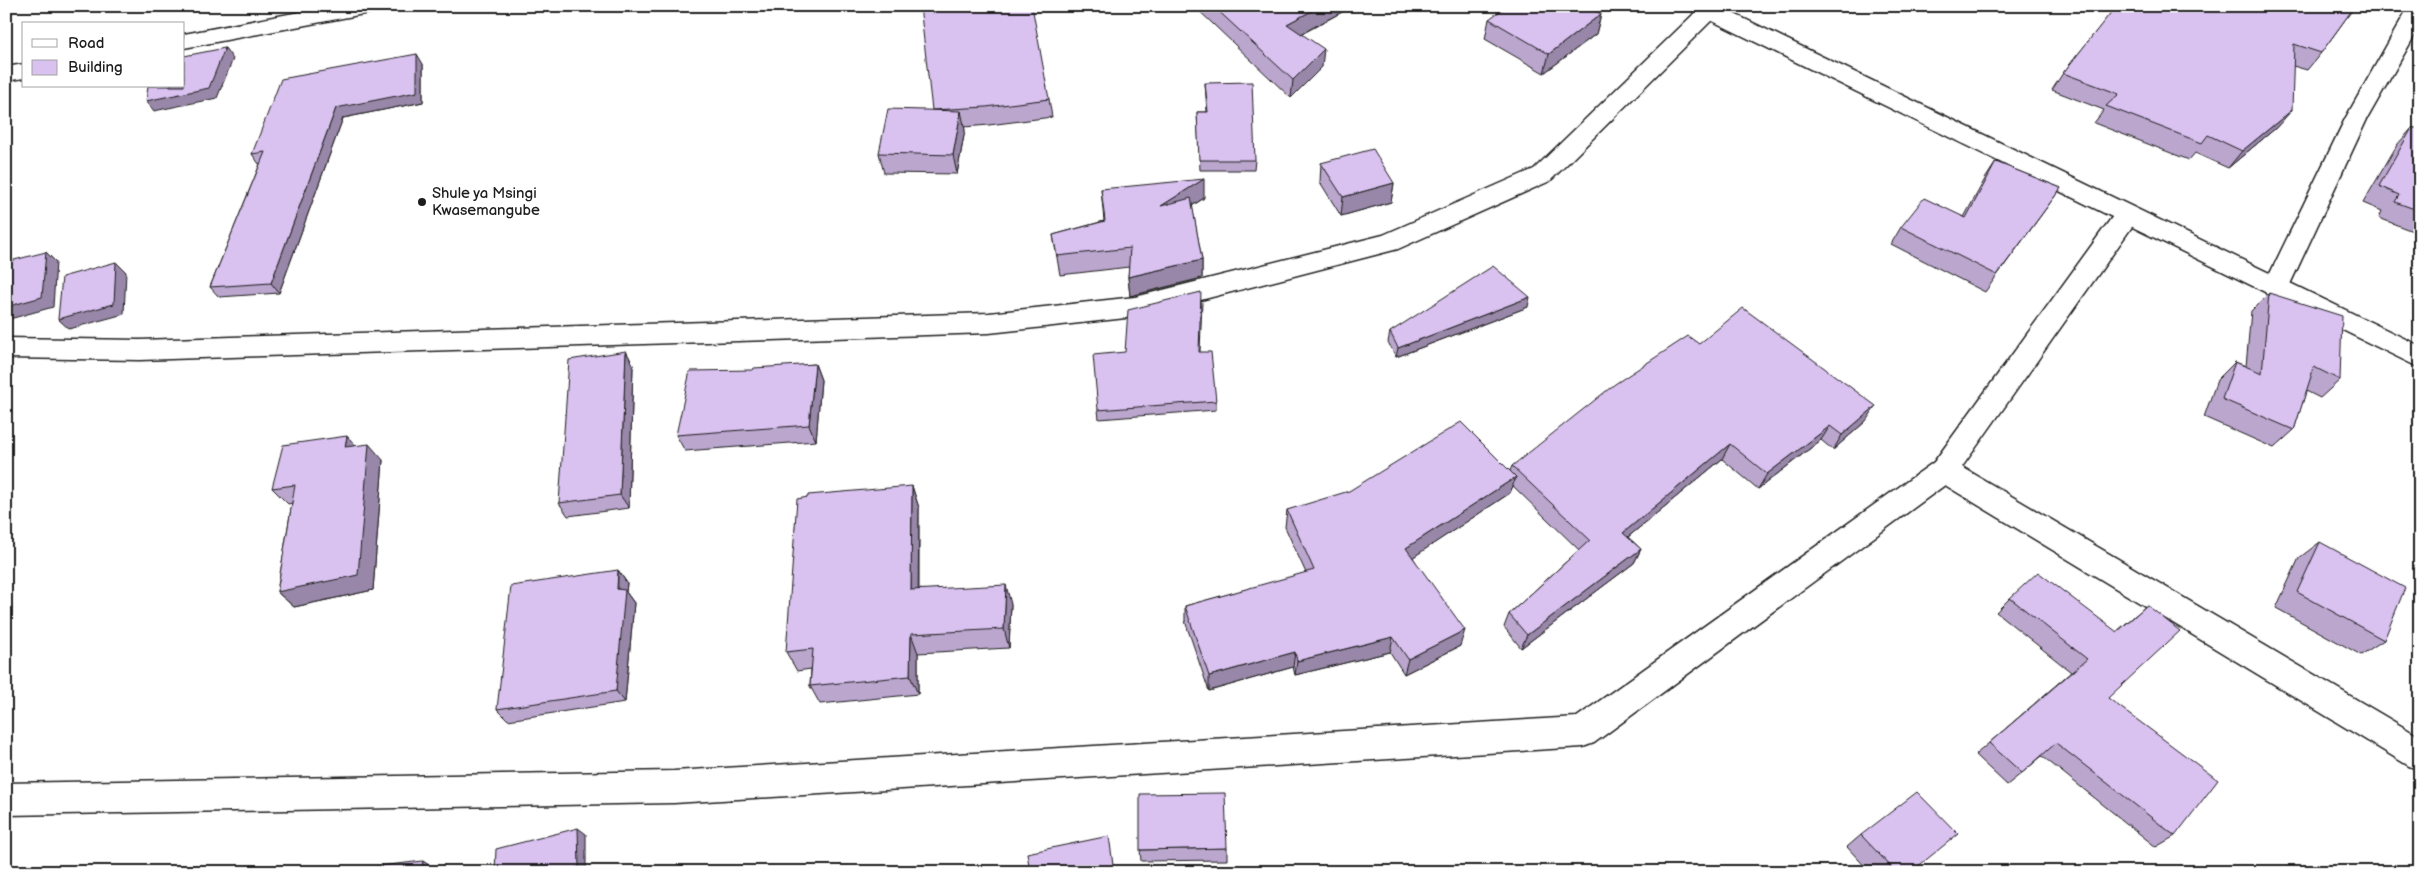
<svg xmlns="http://www.w3.org/2000/svg" width="2426" height="878" font-family="'Balsamiq Sans',sans-serif">
	<style>
		.lines { fill: none; stroke-linecap: round; stroke-linejoin: round }
		.street-casing { stroke: #1c1c1c; stroke-width: 3 }
		.secondary-casing { stroke: #1c1c1c; stroke-width: 3 }
		.street { fill: #fff; fill-rule: evenodd }
		.secondary { fill: #fff; fill-rule: evenodd }
		.wall { fill: #bba6ce; stroke: #1c1c1c }
		.shaded-wall { fill: #9887a8; stroke: #1c1c1c }
		.building { fill: #d9c1f0; stroke: #1c1c1c }
		.poi-dot { fill: #1c1c1c; stroke: #fff; stroke-width: 2 }
		.labels { text-anchor: middle; dominant-baseline: central; stroke-width: 4; stroke-linejoin: round; paint-order: stroke }
		.poi-label { font-size: 15px; fill: #1c1c1c; stroke: #fff; text-anchor: start }
	</style>
	<rect width="100%" height="100%" fill="#fff"/>
	<filter id="ink" filterUnits="userSpaceOnUse"><feTurbulence type="fractalNoise" baseFrequency=".02" numOctaves="2"/><feDisplacementMap in="SourceGraphic" scale="10" xChannelSelector="R" yChannelSelector="G"/><feConvolveMatrix kernelMatrix="1 2 1 2 8 2 1 2 1" color-interpolation-filters="sRGB"/></filter>
	<g filter="url(#ink)">
		<g class="lines">
			<g class="street-casing">
				<path id="street" d="M 331,6 L 380,6 L 377,11 L 369,13 L 184,48 L 184,34 Z
					M 1702,6 L 1718,6 L 1721,11 L 1550,181 L 1398,249 L 1135,317 L 989,333 L 140,360 L 6,358 L 6,338 L 140,340 L 989,313 L 1135,297 L 1383,235 L 1534,169 Z
					M 2409,6 L 2420,6 L 2420,26 L 2367,119 L 2285,295 L 2276,298 L 2267,295 L 2263,288 L 2345,119 Z
					M 24,64 L 24,78 L 6,81 L 6,67 Z
					M 2127,206 L 2136,209 L 2139,215 L 2136,221 L 1962,467 L 2420,737 L 2420,770 L 2409,766 L 1945,485 L 1594,743 L 1583,747 L 674,803 L 6,815 L 6,783 L 674,771 L 1577,717 L 1934,462 L 2118,209 Z"/>
			</g>
			<g class="secondary-casing">
				<path id="secondary" d="M 1689,6 L 1718,6 L 2420,346 L 2420,368 L 1692,11 Z"/>
			</g>
			<use href="#street" class="street"/>
			<use href="#secondary" class="secondary"/>
		</g>
		<path class="wall" d="M 1194,6 L 1353,6 L 1302,34 L 1322,67 L 1291,98 Z
			M 2106,6 L 2355,6 L 2321,53 L 2307,70 L 2293,66 L 2277,127 L 2228,168 L 2195,153 L 2189,160 L 2094,123 L 2104,110 L 2052,90 L 2063,73 L 2114,9 Z
			M 1601,14 L 1596,34 L 1544,73 L 1485,39 L 1489,19 Z
			M 423,64 L 423,102 L 343,118 L 279,293 L 219,297 L 210,287 L 260,164 L 259,164 L 252,154 Z
			M 1205,83 L 1255,160 L 1254,170 L 1200,170 L 1197,112 L 1207,112 Z
			M 1049,99 L 1052,117 L 989,125 L 964,127 L 965,130 L 957,174 L 884,173 L 879,153 L 932,110 Z
			M 2420,126 L 2420,234 L 2379,218 L 2382,211 L 2363,203 L 2397,145 L 2412,128 L 2419,128 Z
			M 1996,162 L 2061,188 L 1985,292 L 1891,244 L 1901,227 L 1964,217 L 1985,179 Z
			M 1321,163 L 1394,183 L 1391,202 L 1341,216 L 1320,182 Z
			M 1101,189 L 1204,198 L 1192,206 L 1202,260 L 1202,278 L 1130,296 L 1128,277 L 1129,267 L 1060,275 L 1053,235 L 1104,221 Z
			M 2269,293 L 2340,380 L 2320,398 L 2306,391 L 2294,430 L 2274,448 L 2204,417 L 2217,380 L 2235,362 L 2246,366 L 2251,311 Z
			M 1202,302 L 1200,352 L 1216,401 L 1216,410 L 1099,419 L 1098,410 L 1125,352 Z
			M 1528,307 L 1396,357 L 1388,342 L 1390,332 Z
			M 1699,344 L 1866,421 L 1833,450 L 1821,440 L 1758,489 L 1722,459 L 1628,537 L 1641,549 L 1634,563 L 1521,648 L 1504,627 L 1509,614 L 1579,550 L 1513,486 L 1510,493 L 1413,557 L 1460,646 L 1404,674 L 1390,652 L 1295,675 L 1293,667 L 1209,691 L 1185,621 L 1185,606 L 1306,573 L 1285,527 L 1287,510 L 1510,471 L 1512,466 Z
			M 626,351 L 633,365 L 629,508 L 568,516 L 559,503 Z
			M 815,364 L 821,380 L 816,441 L 685,451 L 676,435 L 753,370 Z
			M 356,446 L 383,460 L 373,590 L 294,607 L 277,592 L 292,503 L 288,504 L 272,488 Z
			M 912,486 L 919,508 L 919,589 L 1011,604 L 1009,648 L 918,653 L 918,694 L 820,704 L 810,686 L 811,669 L 797,671 L 786,652 Z
			M 2320,542 L 2384,640 L 2361,655 L 2276,608 L 2299,558 Z
			M 618,570 L 627,583 L 626,592 L 634,603 L 625,702 L 508,720 L 497,709 Z
			M 2010,598 L 2116,632 L 2147,605 L 2108,698 L 2175,836 L 2156,847 L 2042,756 L 2022,773 L 2007,785 L 1975,755 L 2071,672 L 1996,612 Z
			M 1861,835 L 1911,872 L 1870,872 L 1847,847 Z
			M 1227,848 L 1227,860 L 1141,861 L 1140,850 Z
			M 2180,866 L 2189,872 L 2170,872 Z"/>
		<path class="shaded-wall" d="M 1321,6 L 1353,6 L 1286,42 L 1287,24 Z
			M 1601,14 L 1596,34 L 1544,73 L 1549,54 Z
			M 225,48 L 233,59 L 217,98 L 154,111 L 146,101 Z
			M 1324,49 L 1322,67 L 1291,98 L 1293,80 Z
			M 417,54 L 423,64 L 423,102 L 343,118 L 279,293 L 271,283 L 336,108 Z
			M 2292,110 L 2277,127 L 2228,168 L 2242,151 Z
			M 961,111 L 965,130 L 957,174 L 953,155 Z
			M 1204,179 L 1204,198 L 1162,225 L 1161,206 Z
			M 1394,183 L 1391,202 L 1341,216 L 1343,197 Z
			M 46,252 L 56,262 L 53,307 L 6,320 L 6,307 Z
			M 1202,260 L 1202,278 L 1130,296 L 1128,277 Z
			M 116,262 L 126,272 L 124,314 L 69,329 L 58,319 Z
			M 1530,297 L 1528,307 L 1396,357 L 1398,348 Z
			M 626,351 L 633,365 L 629,508 L 620,495 Z
			M 815,364 L 821,380 L 816,441 L 809,425 Z
			M 1876,406 L 1866,421 L 1833,450 L 1842,435 Z
			M 1830,426 L 1821,440 L 1758,489 L 1767,474 Z
			M 347,436 L 362,452 L 345,447 Z
			M 369,444 L 383,460 L 373,590 L 294,607 L 277,592 Z
			M 1730,444 L 1722,459 L 1616,547 L 1623,533 Z
			M 1516,477 L 1510,493 L 1403,564 L 1406,548 Z
			M 912,486 L 919,508 L 918,610 L 911,590 Z
			M 1641,549 L 1634,563 L 1521,648 L 1527,635 Z
			M 618,570 L 627,583 L 626,592 L 634,603 L 625,702 L 616,691 Z
			M 1006,585 L 1011,604 L 1009,648 L 1004,629 Z
			M 1465,630 L 1460,646 L 1404,674 L 1408,659 Z
			M 911,634 L 918,653 L 918,694 L 910,676 Z
			M 1393,637 L 1390,652 L 1295,675 L 1297,661 Z
			M 1295,652 L 1293,667 L 1209,691 L 1209,676 Z
			M 578,828 L 586,834 L 586,872 L 563,872 Z
			M 423,861 L 432,867 L 431,872 L 421,872 Z"/>
		<path class="building" d="M 920,6 L 1032,6 L 1049,99 L 986,107 L 932,110 Z
			M 1213,6 L 1321,6 L 1287,24 L 1324,49 L 1293,80 Z
			M 1507,6 L 1586,6 L 1601,14 L 1549,54 L 1489,19 Z
			M 2116,6 L 2355,6 L 2321,53 L 2294,44 L 2292,110 L 2242,151 L 2208,135 L 2202,143 L 2106,106 L 2119,94 L 2063,73 Z
			M 225,48 L 209,88 L 146,101 L 148,86 L 184,86 L 184,56 Z
			M 417,54 L 417,92 L 336,108 L 271,283 L 210,287 L 265,152 L 252,154 L 281,79 Z
			M 1252,82 L 1255,160 L 1199,160 L 1197,112 L 1208,112 L 1205,83 Z
			M 888,109 L 961,111 L 953,155 L 879,153 Z
			M 2412,128 L 2420,128 L 2420,211 L 2395,202 L 2399,195 L 2379,186 Z
			M 1373,149 L 1394,183 L 1343,197 L 1321,163 Z
			M 1996,162 L 2061,188 L 1997,275 L 1901,227 L 1924,198 L 1966,218 Z
			M 1204,179 L 1161,206 L 1191,198 L 1202,260 L 1128,277 L 1130,248 L 1057,256 L 1053,235 L 1105,221 L 1101,189 Z
			M 46,252 L 42,297 L 6,307 L 6,262 Z
			M 116,262 L 114,304 L 58,319 L 62,277 Z
			M 1493,266 L 1530,297 L 1398,348 L 1390,332 Z
			M 1201,292 L 1199,352 L 1211,352 L 1216,401 L 1098,410 L 1093,355 L 1125,352 L 1128,310 Z
			M 2269,293 L 2342,316 L 2340,380 L 2314,367 L 2294,430 L 2222,399 L 2235,362 L 2262,373 Z
			M 1743,308 L 1876,406 L 1842,435 L 1830,426 L 1767,474 L 1730,444 L 1623,533 L 1641,549 L 1527,635 L 1509,614 L 1590,540 L 1512,466 L 1615,384 L 1688,336 L 1699,344 Z
			M 626,351 L 620,495 L 559,503 L 569,360 Z
			M 815,364 L 809,425 L 676,435 L 690,371 L 753,370 L 754,368 Z
			M 1461,422 L 1516,477 L 1406,548 L 1465,630 L 1408,659 L 1393,637 L 1297,661 L 1295,652 L 1209,676 L 1185,606 L 1314,570 L 1287,510 L 1349,491 Z
			M 347,436 L 345,447 L 369,444 L 358,575 L 277,592 L 295,485 L 272,488 L 283,445 Z
			M 912,486 L 911,590 L 1006,585 L 1004,629 L 911,634 L 910,676 L 810,686 L 813,649 L 786,652 L 797,499 L 808,497 L 808,495 Z
			M 2320,542 L 2405,588 L 2384,640 L 2297,592 Z
			M 618,570 L 617,589 L 625,590 L 616,691 L 497,709 L 511,586 Z
			M 2038,572 L 2117,632 L 2147,605 L 2180,631 L 2108,698 L 2218,780 L 2175,836 L 2056,743 L 2022,773 L 1989,743 L 2087,659 L 2010,598 Z
			M 1917,792 L 1958,834 L 1911,872 L 1896,872 L 1861,835 Z
			M 1225,793 L 1227,848 L 1140,850 L 1140,794 Z
			M 578,828 L 579,867 L 563,872 L 495,872 L 496,849 Z
			M 1109,836 L 1114,872 L 1030,872 L 1027,853 Z
			M 423,861 L 421,872 L 362,872 L 363,868 Z
			M 2180,866 L 2189,872 L 2178,872 Z"/>
	</g>
	<circle class="poi-dot" cx="422" cy="202" r="5"/>
	<g class="labels">
		<g class="poi-label">
			<text x="432" y="193">Shule ya Msingi<tspan x="432" dy="17">Kwasemangube</tspan></text>
		</g>
	</g>
	<rect width="2426" height="878" fill="none" stroke="#fff" stroke-width="25"/>
	<rect x="12" y="12" width="2401" height="853" fill="none" stroke="#1c1c1c" stroke-width="2" filter="url(#ink)"/>
	<rect x="22" y="22" width="162" height="65" fill="#ffffff" stroke="#a4a4a4"/>
	<rect x="32" y="39" width="25" height="8" fill="#ffffff" stroke="#a4a4a4"/>
	<text x="68" y="48" font-size="15" fill="#1c1c1c">Road</text>
	<rect x="32" y="60" width="25" height="15" fill="#d9c1f0" stroke="#a4a4a4"/>
	<text x="68" y="72" font-size="15" fill="#1c1c1c">Building</text>
</svg>
